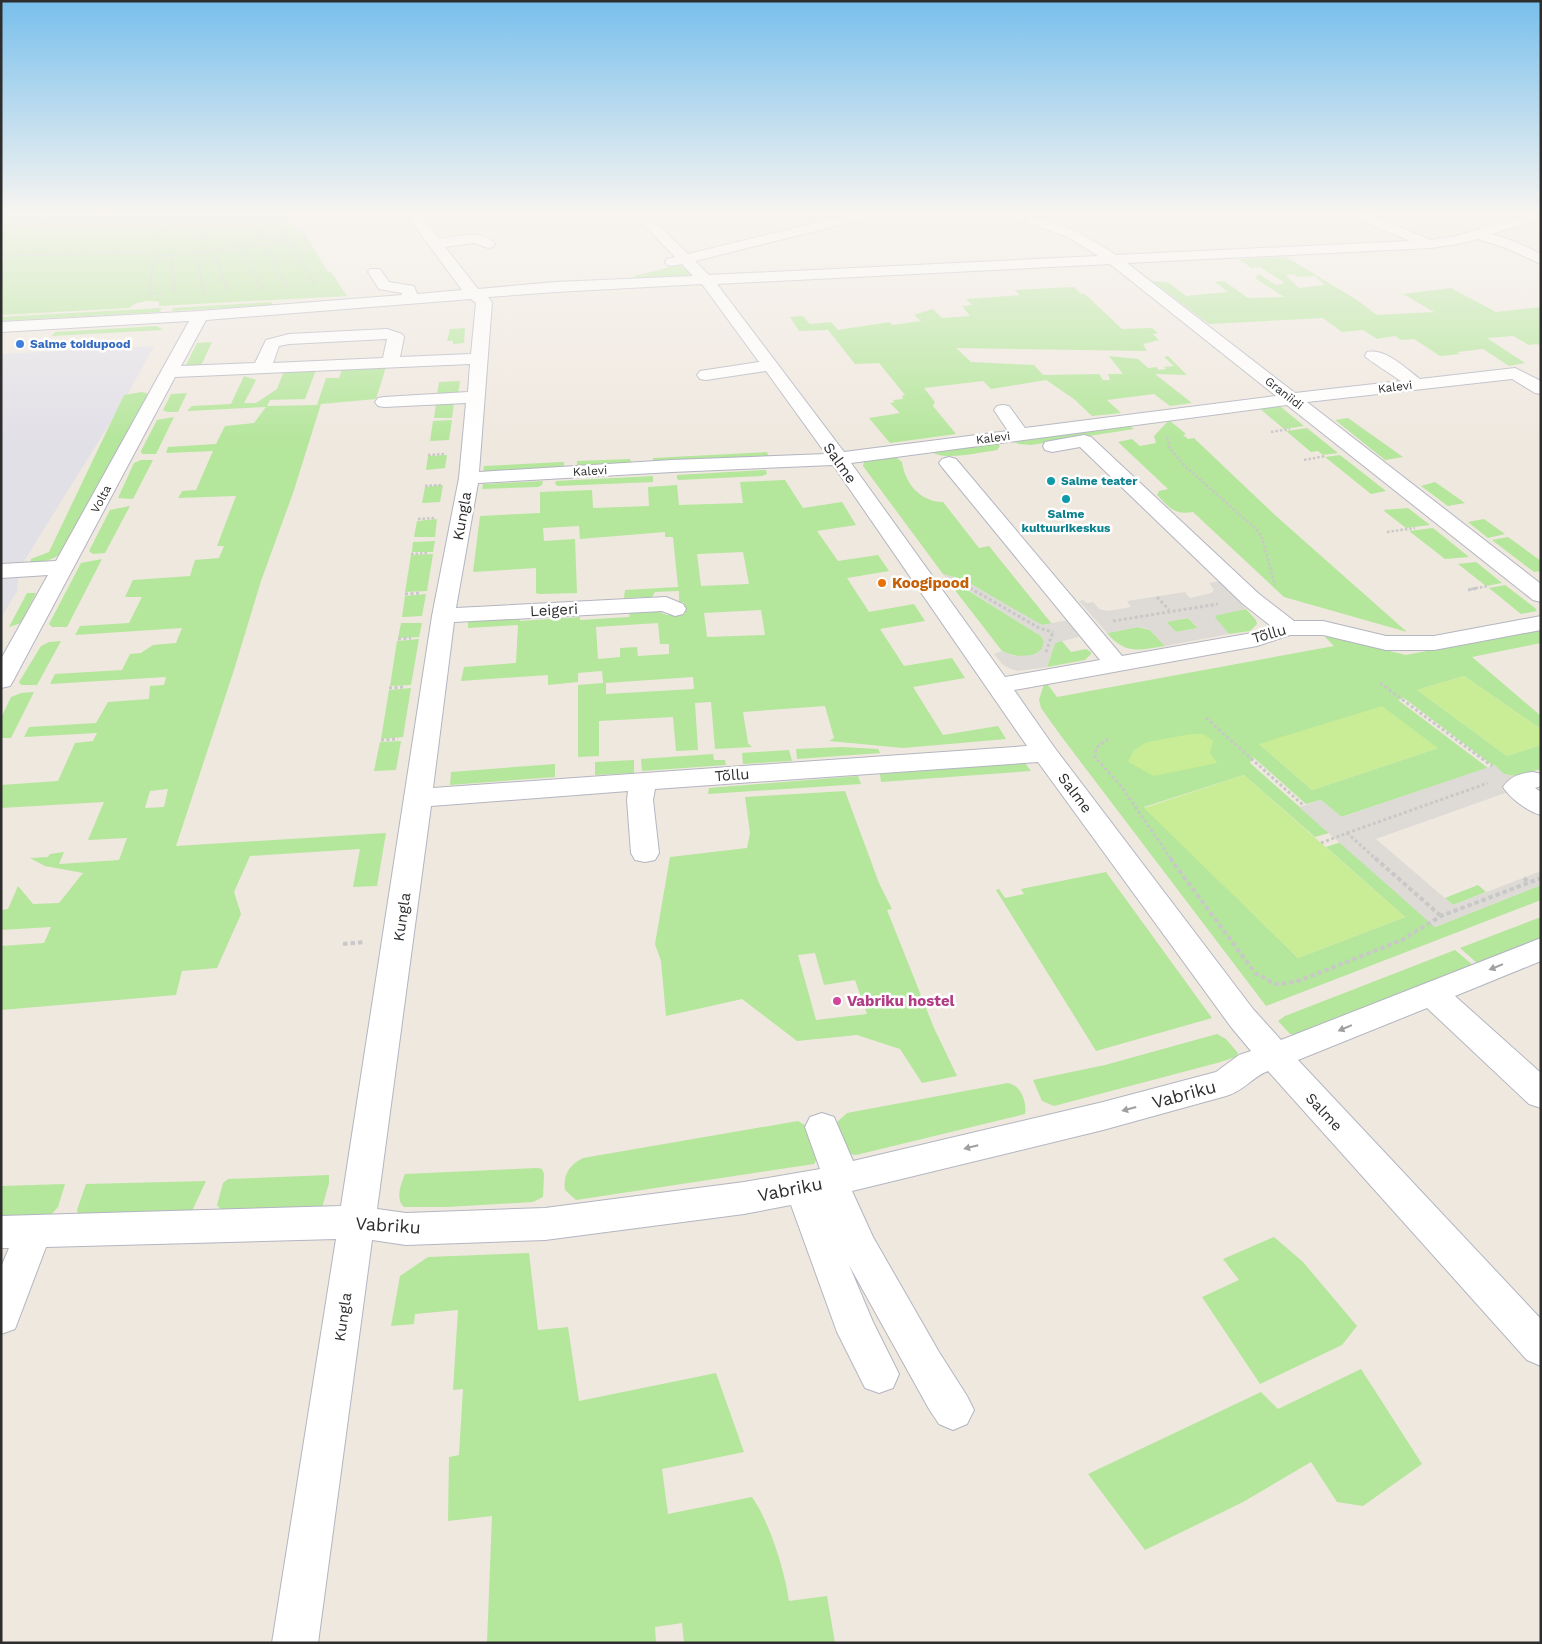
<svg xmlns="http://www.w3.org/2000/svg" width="1542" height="1644" font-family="'Work Sans',sans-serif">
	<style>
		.industrial { fill: #e2e0e7 }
		.green { fill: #b4e69b; fill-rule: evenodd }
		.pitch { fill: #c8ed96 }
		.plaza { fill: #dedbd6; fill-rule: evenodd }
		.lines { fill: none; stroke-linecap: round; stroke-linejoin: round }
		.minor-casing { stroke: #b3b5c1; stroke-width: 2 }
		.path-far3 { stroke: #c8c8c8; stroke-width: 2; stroke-dasharray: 2 1; stroke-linecap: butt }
		.path-far2 { stroke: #c8c8c8; stroke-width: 2.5; stroke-dasharray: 2.5 2; stroke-linecap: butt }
		.path-far1 { stroke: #c8c8c8; stroke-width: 3; stroke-dasharray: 3 2.5; stroke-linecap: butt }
		.path { stroke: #c8c8c8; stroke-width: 4; stroke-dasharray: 4.5 3; stroke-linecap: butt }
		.minor { fill: #fff; fill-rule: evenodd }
		.oneway { fill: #a0a0a0 }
		.shop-dot { fill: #3f7fe0; stroke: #fff; stroke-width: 2 }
		.culture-dot { fill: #0f9aa8; stroke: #fff; stroke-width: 2 }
		.food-dot { fill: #e8710a; stroke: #fff; stroke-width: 2 }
		.hotel-dot { fill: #d1479c; stroke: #fff; stroke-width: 2 }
		.labels { text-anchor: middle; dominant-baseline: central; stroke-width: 5; stroke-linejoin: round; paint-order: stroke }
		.far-shop-label { font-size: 12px; font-weight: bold; fill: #366cbe; stroke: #fff; text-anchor: start }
		.far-street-label { font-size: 12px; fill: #2d2d2d; stroke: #fff }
		.far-culture-label { font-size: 12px; font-weight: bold; fill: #0d838f; stroke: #fff; text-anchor: start }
		.street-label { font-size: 15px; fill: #2d2d2d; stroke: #fff }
		.food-label { font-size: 15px; font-weight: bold; fill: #c56008; stroke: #fff; text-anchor: start }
		.hotel-label { font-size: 15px; font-weight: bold; fill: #b23c85; stroke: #fff; text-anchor: start }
		.near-street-label { font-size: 18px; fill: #2d2d2d; stroke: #fff }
	</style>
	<rect width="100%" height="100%" fill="#efe8df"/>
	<path class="industrial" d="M 154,346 L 125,399 L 19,569 L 17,591 L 1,618 L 1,354 Z"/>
	<path class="green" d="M 1,214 L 286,214 L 299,232 L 303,231 L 328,272 L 331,272 L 347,296 L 159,306 L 159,302 C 148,300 138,301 129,308 L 1,315 Z
		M 1286,257 L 1357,300 L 1377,315 L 1434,312 L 1403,294 L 1451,288 L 1496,312 L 1541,307 L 1541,346 L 1537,344 L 1529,345 L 1513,336 L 1487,338 L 1525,363 L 1509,366 L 1483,349 L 1457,352 L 1460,354 L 1440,356 L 1414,339 L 1401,340 L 1395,336 L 1377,339 L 1363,330 L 1342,332 L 1323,318 L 1209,324 L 1152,281 L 1169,283 L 1186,296 L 1228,292 L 1215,282 L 1224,281 L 1248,298 L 1284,297 L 1255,278 L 1259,274 L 1276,285 L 1285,283 L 1260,267 L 1251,268 L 1239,259 ZM 1294,274 L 1297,277 L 1315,276 L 1325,285 L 1299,288 L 1286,275 Z
		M 679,265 L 684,267 L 692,276 L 631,280 L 635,276 Z
		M 1074,287 L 1081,294 L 1085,294 L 1122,329 L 1152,328 L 1158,333 L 1153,334 L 1159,340 L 1143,344 L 1147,351 L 956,348 L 971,362 L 1034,365 L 1043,375 L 1099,374 L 1103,380 L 1110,380 L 1108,374 L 1123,374 L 1109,356 L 1138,359 L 1148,368 L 1156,367 L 1159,370 L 1166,369 L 1164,367 L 1174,366 L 1164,357 L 1168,356 L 1187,375 L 1155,374 L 1192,403 L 1170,406 L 1154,394 L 1107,400 L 1121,413 L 1092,416 L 1074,399 L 1046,380 L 991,389 L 983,381 L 924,388 L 935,402 L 933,406 L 956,434 L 890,443 L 869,418 L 900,413 L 890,403 L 895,402 L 893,400 L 903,399 L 902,396 L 905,395 L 879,363 L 855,364 L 828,330 L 799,331 L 790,317 L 803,316 L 810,324 L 831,322 L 838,330 L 890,322 L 892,325 L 921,321 L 914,315 L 933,309 L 942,318 L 970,316 L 962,306 L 972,305 L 966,299 L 1020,295 L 1015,290 Z
		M 272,302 L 272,305 L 172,311 L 173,308 Z
		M 161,308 L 160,312 L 1,321 L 1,317 Z
		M 157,326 L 163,330 L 52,336 L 55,332 Z
		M 465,328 L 464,343 L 453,344 L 453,341 L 447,341 L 450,329 Z
		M 212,342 L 199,370 L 185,367 L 197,343 Z
		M 386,367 L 376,399 L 321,404 L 293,493 L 261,581 L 233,673 L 176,846 L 386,833 L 377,886 L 353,887 L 360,849 L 250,856 L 234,892 L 241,914 L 217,968 L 182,971 L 176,995 L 1,1010 L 1,946 L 44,943 L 51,927 L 1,930 L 1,910 L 8,909 L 18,886 L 33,904 L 59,903 L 83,873 L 45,866 L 30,858 L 48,857 L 50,854 L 64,852 L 59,864 L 119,860 L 127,838 L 88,840 L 104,802 L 1,808 L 1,785 L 58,781 L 75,743 L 93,741 L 97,733 L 24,737 L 29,727 L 96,723 L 108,702 L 149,699 L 150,686 L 164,685 L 166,677 L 50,684 L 55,674 L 122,670 L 130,654 L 141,653 L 153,645 L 176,643 L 182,628 L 75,635 L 80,626 L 129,623 L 142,597 L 125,597 L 133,580 L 190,576 L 195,560 L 219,558 L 224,546 L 217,546 L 236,496 L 178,498 L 182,491 L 196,490 L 213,451 L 166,453 L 168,447 L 216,444 L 225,426 L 254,423 L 266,407 L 187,411 L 192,406 L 231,404 L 244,376 L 256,380 L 244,403 L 256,403 L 277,389 L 284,371 L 316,370 L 305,399 L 270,400 L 267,406 L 317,405 L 326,378 L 339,378 L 342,369 ZM 168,789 L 164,807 L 145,808 L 150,791 Z
		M 460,381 L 458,394 L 437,395 L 439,382 Z
		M 142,392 L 149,394 L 62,552 C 53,561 41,562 30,563 L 31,559 L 49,552 L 124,395 Z
		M 187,393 L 178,412 L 167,412 L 163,410 L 171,394 Z
		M 454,403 L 452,418 L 434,418 L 436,404 Z
		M 1273,406 L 1281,407 L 1304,426 L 1284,429 L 1259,408 Z
		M 174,417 L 156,454 L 142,454 L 141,451 L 157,420 Z
		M 1348,418 L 1403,457 L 1385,460 L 1335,420 Z
		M 452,420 L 449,440 L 430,441 L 433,421 Z
		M 1169,420 L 1186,434 L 1183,435 L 1188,439 L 1194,438 L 1198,442 L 1276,516 L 1407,632 L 1284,597 L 1193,512 C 1174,515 1170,508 1157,495 L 1159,491 L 1168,489 L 1118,442 L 1132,439 L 1140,446 L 1156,443 L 1154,436 Z
		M 1129,425 L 1134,429 L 1031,445 L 1019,444 L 1014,442 Z
		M 1307,428 L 1338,453 L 1323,455 L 1318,451 L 1311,452 L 1286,431 Z
		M 997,443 L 1000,446 L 997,450 C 982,452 943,461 932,452 Z
		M 767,452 L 769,457 L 653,463 L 653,458 Z
		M 447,455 L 445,468 L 426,470 L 428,456 Z
		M 1340,455 L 1386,491 L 1371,494 L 1325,457 Z
		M 889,457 L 897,458 L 902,462 C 905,484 921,502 943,502 L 979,548 L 989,546 L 1052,624 L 1042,625 L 1034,622 L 964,580 L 943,574 L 863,466 L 864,462 Z
		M 630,459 L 632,464 L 577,467 L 577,461 Z
		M 141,460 L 153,460 L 133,499 L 118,498 L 134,463 Z
		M 562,462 L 564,462 L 564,467 L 483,472 L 484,466 Z
		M 766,470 L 767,474 L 762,476 L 679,480 L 677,479 L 677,475 Z
		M 653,476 L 653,482 L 558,486 L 555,484 L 556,481 Z
		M 785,480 L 803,508 L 842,502 L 856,525 L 817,531 L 838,561 L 878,555 L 889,571 L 847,578 L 869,612 L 914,604 L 925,621 L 880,629 L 904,666 L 952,658 L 965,678 L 913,687 L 943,735 L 998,726 L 1006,739 L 903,748 L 829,741 L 834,738 L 825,706 L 743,712 L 748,743 L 752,747 L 715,749 L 711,702 L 695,703 L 698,750 L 676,751 L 673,717 L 599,721 L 599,756 L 578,757 L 578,685 L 603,683 L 602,671 L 578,673 L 578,682 L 548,685 L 548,675 L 461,681 L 464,667 L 516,663 L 518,625 L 468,628 L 468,619 L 520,616 L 520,621 L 580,617 L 580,620 L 629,617 L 630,613 L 657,611 L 667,615 L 685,614 L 684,602 L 679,602 L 679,591 L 655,592 L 652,597 L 624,598 L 625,590 L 678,587 L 673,537 L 665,537 L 665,532 L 580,539 L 579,526 L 543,528 L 544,541 L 575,539 L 577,593 L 539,594 L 536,593 L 536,568 L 473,572 L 480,516 L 540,513 L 540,492 L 592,490 L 593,508 L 649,506 L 648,487 L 677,485 L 679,505 L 743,503 L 740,482 ZM 743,552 L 749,584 L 701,586 L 697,554 ZM 761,610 L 765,635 L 707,637 L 704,613 ZM 658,623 L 660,644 L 669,644 L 669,654 L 638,656 L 637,647 L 620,648 L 620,657 L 598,659 L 596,627 ZM 693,677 L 694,689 L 606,694 L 606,683 Z
		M 543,481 L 542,485 L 538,487 L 482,489 L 483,484 Z
		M 1435,482 L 1465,503 L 1448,506 L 1421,486 Z
		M 443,485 L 440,502 L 422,503 L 425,487 Z
		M 130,506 L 105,553 L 93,554 L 89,551 L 110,510 Z
		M 1408,508 L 1430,525 L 1406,528 L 1383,510 Z
		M 437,519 L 435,537 L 414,537 L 417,521 Z
		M 1484,519 L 1505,534 L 1488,538 L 1468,522 Z
		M 1433,528 L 1469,557 L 1445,559 L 1409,531 Z
		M 1508,537 L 1541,561 L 1541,571 L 1534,572 L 1492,540 Z
		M 435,541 L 433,552 L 412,552 L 413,542 Z
		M 433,554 L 427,591 L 405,592 L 411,555 Z
		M 102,559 L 67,627 L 52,627 L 49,624 L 81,563 Z
		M 1476,562 L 1502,583 L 1486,586 L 1458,564 Z
		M 956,583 L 1041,636 L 1044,641 L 1042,649 C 1031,660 1015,657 1002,651 L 951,585 Z
		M 1505,585 L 1535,608 L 1537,611 L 1521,614 L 1489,588 Z
		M 27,593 L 36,593 L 21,623 L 9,627 Z
		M 426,594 L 422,616 L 402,617 L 405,596 Z
		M 1246,609 L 1256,620 L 1257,624 L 1250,631 L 1229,634 L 1214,618 L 1217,614 Z
		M 1188,618 L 1198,628 L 1176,632 L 1166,622 Z
		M 401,623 L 422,623 L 419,637 L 398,638 Z
		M 1138,627 L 1150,630 L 1165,646 C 1140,650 1125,655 1107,633 Z
		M 1541,629 L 1541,643 L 1472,657 L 1541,716 L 1541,729 L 1464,676 L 1417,690 L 1507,756 L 1541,745 L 1541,769 L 1514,776 L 1504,774 L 1404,698 L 1398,700 L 1488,768 L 1341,817 L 1321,800 L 1306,804 L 1253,757 L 1250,763 L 1329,833 L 1315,837 L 1244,775 L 1144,807 L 1298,958 L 1405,917 L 1326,847 L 1341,842 L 1435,927 L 1541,885 L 1541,900 L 1266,1006 L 1061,736 L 1041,708 L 1039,700 L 1044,684 L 1048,685 L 1057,697 L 1334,646 L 1325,637 L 1332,637 L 1406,655 ZM 1259,744 L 1438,748 L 1312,790 Z
		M 419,639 L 411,685 L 390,686 L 397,641 Z
		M 1061,640 L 1071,652 L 1086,649 L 1091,652 L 1091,654 L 1085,660 L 1047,667 L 1055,643 Z
		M 61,641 L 37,685 L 21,685 L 19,682 L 41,646 L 49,642 Z
		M 411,688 L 403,737 L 381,739 L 389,690 Z
		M 34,692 L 11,738 L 1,738 L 1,718 L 11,697 L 21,693 Z
		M 401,741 L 396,770 L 374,771 L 380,742 Z
		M 842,747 L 878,749 L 880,753 L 797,759 L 796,749 Z
		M 789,750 L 792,761 L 743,764 L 742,753 Z
		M 713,754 L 714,760 L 725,760 L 726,765 L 642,771 L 641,759 Z
		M 634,760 L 634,773 L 595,775 L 595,762 Z
		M 1025,763 L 1031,771 L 881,782 L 880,774 Z
		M 555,764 L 555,777 L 450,785 L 451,772 Z
		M 858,776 L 861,784 L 708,794 L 709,788 Z
		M 845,791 L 879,883 L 892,909 L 887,910 L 934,1028 L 957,1076 L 922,1083 L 900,1049 L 857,1035 L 797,1041 L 742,999 L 666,1016 L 661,961 L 655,944 L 670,857 L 747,848 L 750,833 L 745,797 ZM 815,953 L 824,985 L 855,980 L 867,1014 L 816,1020 L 798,955 Z
		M 1106,872 L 1212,1018 L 1096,1051 L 996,890 L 999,889 L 1005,898 L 1024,894 L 1021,889 Z
		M 1478,885 L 1486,892 L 1453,905 L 1445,898 Z
		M 1541,917 L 1541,938 L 1477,963 L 1460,948 Z
		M 1455,950 L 1474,966 L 1299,1035 L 1290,1034 L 1278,1021 L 1285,1016 Z
		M 1217,1034 L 1226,1039 L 1238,1053 L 1236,1057 L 1217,1063 L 1054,1106 L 1042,1101 L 1033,1080 L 1105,1065 Z
		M 1008,1083 C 1021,1085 1027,1102 1025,1114 L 856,1155 L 849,1154 L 836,1123 L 847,1113 Z
		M 798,1121 L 811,1129 L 818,1157 L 814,1164 L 576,1200 L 565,1190 C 563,1175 569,1165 583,1158 Z
		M 538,1168 L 542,1169 L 544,1174 L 543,1197 L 533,1202 L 448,1207 L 404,1207 C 395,1199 401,1184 405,1174 Z
		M 329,1175 L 329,1183 L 322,1208 L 221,1210 L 217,1205 L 223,1183 L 228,1179 Z
		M 206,1181 L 191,1213 L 78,1215 L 77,1210 L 86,1184 Z
		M 65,1184 L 58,1207 L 49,1217 L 1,1221 L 1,1186 Z
		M 1274,1237 L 1303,1262 L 1357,1326 L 1342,1345 L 1260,1384 L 1202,1297 L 1239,1280 L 1223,1259 Z
		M 529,1253 L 538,1330 L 568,1327 L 579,1401 L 716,1373 L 744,1452 L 662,1469 L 668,1514 L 752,1497 C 769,1521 785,1571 789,1601 L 827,1596 L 835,1643 L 684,1643 L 682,1623 L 655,1627 L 656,1643 L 487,1643 L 492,1516 L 448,1521 L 449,1457 L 459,1455 L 463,1389 L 453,1390 L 458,1310 L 415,1314 L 414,1324 L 391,1326 L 400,1276 L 428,1257 Z
		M 1361,1369 L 1422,1464 L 1363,1506 L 1337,1502 L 1311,1462 L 1243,1502 L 1145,1550 L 1088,1474 L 1261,1392 L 1278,1409 Z"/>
	<path class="pitch" d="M 1464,676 L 1541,729 L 1541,745 L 1507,756 L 1417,690 Z
		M 1382,706 L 1438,748 L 1312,790 L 1259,744 Z
		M 1191,734 L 1203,734 L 1213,741 L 1210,753 L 1217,763 L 1154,776 L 1128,762 L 1134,750 L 1147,742 Z
		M 1244,775 L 1405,917 L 1298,958 L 1144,808 Z"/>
	<path class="plaza" d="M 943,574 L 964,580 L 1042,625 L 1068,620 L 1079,637 L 1055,643 L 1047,667 L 1018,671 L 1011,669 L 1003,665 L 994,654 L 1002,651 L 1014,656 L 1034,655 L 1042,649 L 1044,641 L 1041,636 L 963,587 L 956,583 L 951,585 Z
		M 1220,581 L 1246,609 L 1214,616 L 1229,634 L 1165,646 L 1150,630 L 1145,628 L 1138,627 L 1107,633 L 1079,601 L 1083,600 L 1087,603 L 1093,602 L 1099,609 L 1107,611 L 1131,607 L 1127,601 L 1185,592 L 1190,598 L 1211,593 L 1214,590 L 1209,583 ZM 1188,618 L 1198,628 L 1176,632 L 1166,622 Z
		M 1495,765 L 1504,774 L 1514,776 L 1526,774 L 1541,785 L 1534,787 L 1541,797 L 1541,817 L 1508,792 L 1376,839 L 1453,905 L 1541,871 L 1541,885 L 1435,927 L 1299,807 L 1321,800 L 1342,817 Z"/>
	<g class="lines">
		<g class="minor-casing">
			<path id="minor" d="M 406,214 L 420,214 L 439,239 C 456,237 483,229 495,244 L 493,247 L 488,248 L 474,243 L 445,247 L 478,289 L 556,282 L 693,276 L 682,264 L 672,266 L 667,265 L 665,262 L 667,259 L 675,257 L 633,214 L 647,214 L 688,254 L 852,214 L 874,214 L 872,217 L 695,261 L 709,275 L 1098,256 L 1068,237 L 1010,217 L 1008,214 C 1049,214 1083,234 1116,255 L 1410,241 L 1352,217 L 1350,214 L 1368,214 L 1431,240 L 1456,236 L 1531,214 L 1541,214 L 1541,219 L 1492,234 L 1516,242 L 1541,254 L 1541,264 L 1506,248 L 1478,239 L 1458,244 L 1431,248 L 1127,263 L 1295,393 L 1401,381 C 1394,376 1368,360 1365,356 L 1367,352 C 1386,348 1406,369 1420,379 L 1515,368 L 1541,381 L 1541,394 L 1535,393 L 1512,379 L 1307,402 L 1541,584 L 1541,602 L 1533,600 L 1287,405 L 851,463 L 1005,677 L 1100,660 L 942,467 L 939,463 L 942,459 L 949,457 L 956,459 L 1122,656 L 1252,633 L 1271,626 L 1243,604 L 1080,447 L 1052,452 L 1045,450 L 1043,446 L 1045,442 L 1084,435 L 1091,437 L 1259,594 L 1294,621 L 1323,621 L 1386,636 L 1434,636 L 1541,616 L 1541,630 L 1434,650 L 1386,650 L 1323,635 L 1290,635 L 1257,646 L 1014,690 L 1054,747 L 1253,1009 L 1281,1040 L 1541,938 L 1541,961 L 1455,996 L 1541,1073 L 1541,1108 L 1529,1104 L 1427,1008 L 1298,1060 L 1541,1319 L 1541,1366 L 1527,1360 L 1268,1071 C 1252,1077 1244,1091 1226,1096 L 1103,1130 L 852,1191 L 873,1237 L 939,1352 L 967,1396 L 974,1410 L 967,1424 L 953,1430 L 939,1424 L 929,1409 L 849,1265 L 873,1322 L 899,1374 L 893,1388 L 879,1393 L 865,1388 L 837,1332 L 791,1205 L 744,1214 L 545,1240 L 406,1245 L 372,1240 L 318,1643 L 272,1643 L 336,1239 L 46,1247 L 15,1329 L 1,1334 L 1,1267 L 9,1248 L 1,1248 L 1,1216 L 341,1206 L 432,616 L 459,478 L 466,403 L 384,407 L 378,406 L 375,402 L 378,398 L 384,397 L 468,392 L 470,364 L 175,377 L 13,681 L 10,686 L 1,688 L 1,659 L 48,575 L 1,578 L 1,564 L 56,561 L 189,321 L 1,332 L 1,322 L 200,311 L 402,295 L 402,293 L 379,289 L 368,272 L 370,269 L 380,269 L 389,282 L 414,286 L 417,294 L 462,290 ZM 1110,264 L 1276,396 L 1025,428 L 1009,406 L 1003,405 L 997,406 L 994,410 L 1008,431 L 844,452 L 717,284 ZM 702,284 L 759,362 L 700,371 L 697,375 L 700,379 L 706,380 L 766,371 L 826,454 L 672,460 L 479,472 L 492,302 L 488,297 L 556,292 ZM 471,299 L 476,303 L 471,354 L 400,357 L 404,337 L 402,334 L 387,329 L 289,334 L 266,340 L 255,363 L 181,366 L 206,320 ZM 386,339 L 387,339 L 383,358 L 273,363 L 279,346 L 289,344 ZM 833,465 L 1027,746 L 433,788 L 454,622 L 662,611 L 675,616 L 683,614 L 686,609 L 683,604 L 666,597 L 456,608 L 478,483 L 672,472 ZM 1038,762 L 1231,1027 L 1251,1051 L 1239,1055 L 1216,1072 L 1103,1102 L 853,1161 L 834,1117 L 822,1113 L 810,1117 L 805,1127 L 820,1169 L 744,1182 L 545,1208 L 406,1213 L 377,1209 L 431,806 L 628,791 L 627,800 L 631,853 L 635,860 L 645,862 L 655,860 L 659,853 L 653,800 L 655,789 Z
				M 1533,772 L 1541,774 L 1541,786 L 1535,788 L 1541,792 L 1541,815 C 1527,811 1511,799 1503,787 C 1510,776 1521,773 1533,772 Z"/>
		</g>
		<path class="path-far3" d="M 39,214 L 42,222
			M 202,214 L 203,251
			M 248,214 L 288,288
			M 271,214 L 315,285
			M 1,228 L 112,214
			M 239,247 L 263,290
			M 213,250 L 227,292
			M 195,252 L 205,296
			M 172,255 L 175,294
			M 1,256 L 155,251
			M 156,257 L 289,241
			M 150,294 L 162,294
			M 149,298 L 155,251 L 165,214"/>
		<path class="path-far2" d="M 1271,432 L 1290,429
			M 1167,437 L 1170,449 L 1187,468 L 1256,529 L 1262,538 L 1275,585
			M 428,455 L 445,454
			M 1304,460 L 1326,456
			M 425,486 L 441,485
			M 418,519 L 436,518
			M 1387,532 L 1415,528
			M 411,554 L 428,553
			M 957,581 L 972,589
			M 1471,589 L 1489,586"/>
		<path class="path-far1" d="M 970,588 L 1039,628 L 1053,632
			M 1468,590 L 1478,588
			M 405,594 L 421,593
			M 1157,597 L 1169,610
			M 1113,621 L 1218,604
			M 398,639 L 411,638
			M 1046,652 L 1053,632
			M 1380,683 L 1492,766
			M 389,688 L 404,687
			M 1206,718 L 1303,805
			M 1108,739 L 1096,748 L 1095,757 L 1121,786 L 1171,859
			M 381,740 L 398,739
			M 1347,833 L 1488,783
			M 1321,843 L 1347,833 L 1376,859"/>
		<path class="path" d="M 1170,858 L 1255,973 L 1275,984 L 1289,983 L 1301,980 L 1402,940 L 1441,916 L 1541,878
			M 1375,858 L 1441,916
			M 1524,878 L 1529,883
			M 343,944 L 365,942"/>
		<use href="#minor" class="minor"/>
	</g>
	<defs><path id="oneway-solid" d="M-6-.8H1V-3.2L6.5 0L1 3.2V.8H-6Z" transform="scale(1.25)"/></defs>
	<g class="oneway">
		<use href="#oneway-solid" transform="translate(1496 967) rotate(158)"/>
		<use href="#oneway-solid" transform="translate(1345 1028) rotate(157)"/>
		<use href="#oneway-solid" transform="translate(1129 1109) rotate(165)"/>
		<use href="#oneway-solid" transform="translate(971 1147) rotate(166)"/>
	</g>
	<linearGradient id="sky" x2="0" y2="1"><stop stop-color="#78bfec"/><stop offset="0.48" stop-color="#f8f5f1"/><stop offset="1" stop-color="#f8f5f1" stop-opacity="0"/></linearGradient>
	<rect width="1542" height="444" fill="url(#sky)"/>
	<circle class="shop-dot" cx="20" cy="344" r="5"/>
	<g class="culture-dot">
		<circle cx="1051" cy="481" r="5"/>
		<circle cx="1066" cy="499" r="5"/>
	</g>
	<circle class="food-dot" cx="882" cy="583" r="5"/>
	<circle class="hotel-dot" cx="837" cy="1001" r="5"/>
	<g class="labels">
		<g class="far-shop-label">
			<text x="30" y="344">Salme toidupood</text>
		</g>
		<g class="far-street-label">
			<text transform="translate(1395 387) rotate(-7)">Kalevi</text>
			<text transform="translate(1284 393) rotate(38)">Graniidi</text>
			<text transform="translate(993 438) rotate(-7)">Kalevi</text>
			<text transform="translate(590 471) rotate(-3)">Kalevi</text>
			<text transform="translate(101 499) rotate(-62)">Volta</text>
		</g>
		<g class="far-culture-label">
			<text x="1061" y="481">Salme teater</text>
			<text x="1066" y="514" text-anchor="middle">Salme<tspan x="1066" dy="14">kultuurikeskus</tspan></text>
		</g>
		<g class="street-label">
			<text transform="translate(840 463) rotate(55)">Salme</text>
			<text transform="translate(462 516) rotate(-80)">Kungla</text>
			<text transform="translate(554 610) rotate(-3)">Leigeri</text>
			<text transform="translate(1269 634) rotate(-16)">Tõllu</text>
			<text transform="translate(732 775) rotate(-4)">Tõllu</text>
			<text transform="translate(1075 793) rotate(53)">Salme</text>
			<text transform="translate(402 917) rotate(-82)">Kungla</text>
			<text transform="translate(1324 1112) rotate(47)">Salme</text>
			<text transform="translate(343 1317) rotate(-82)">Kungla</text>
		</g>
		<g class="food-label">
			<text x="892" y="583">Koogipood</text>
		</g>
		<g class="hotel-label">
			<text x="847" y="1001">Vabriku hostel</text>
		</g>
		<g class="near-street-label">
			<text transform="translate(1184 1094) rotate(-15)">Vabriku</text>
			<text transform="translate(790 1189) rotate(-11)">Vabriku</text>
			<text transform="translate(388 1225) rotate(4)">Vabriku</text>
		</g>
	</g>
	<rect width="1542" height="1644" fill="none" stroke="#2d2d2d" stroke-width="5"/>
</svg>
